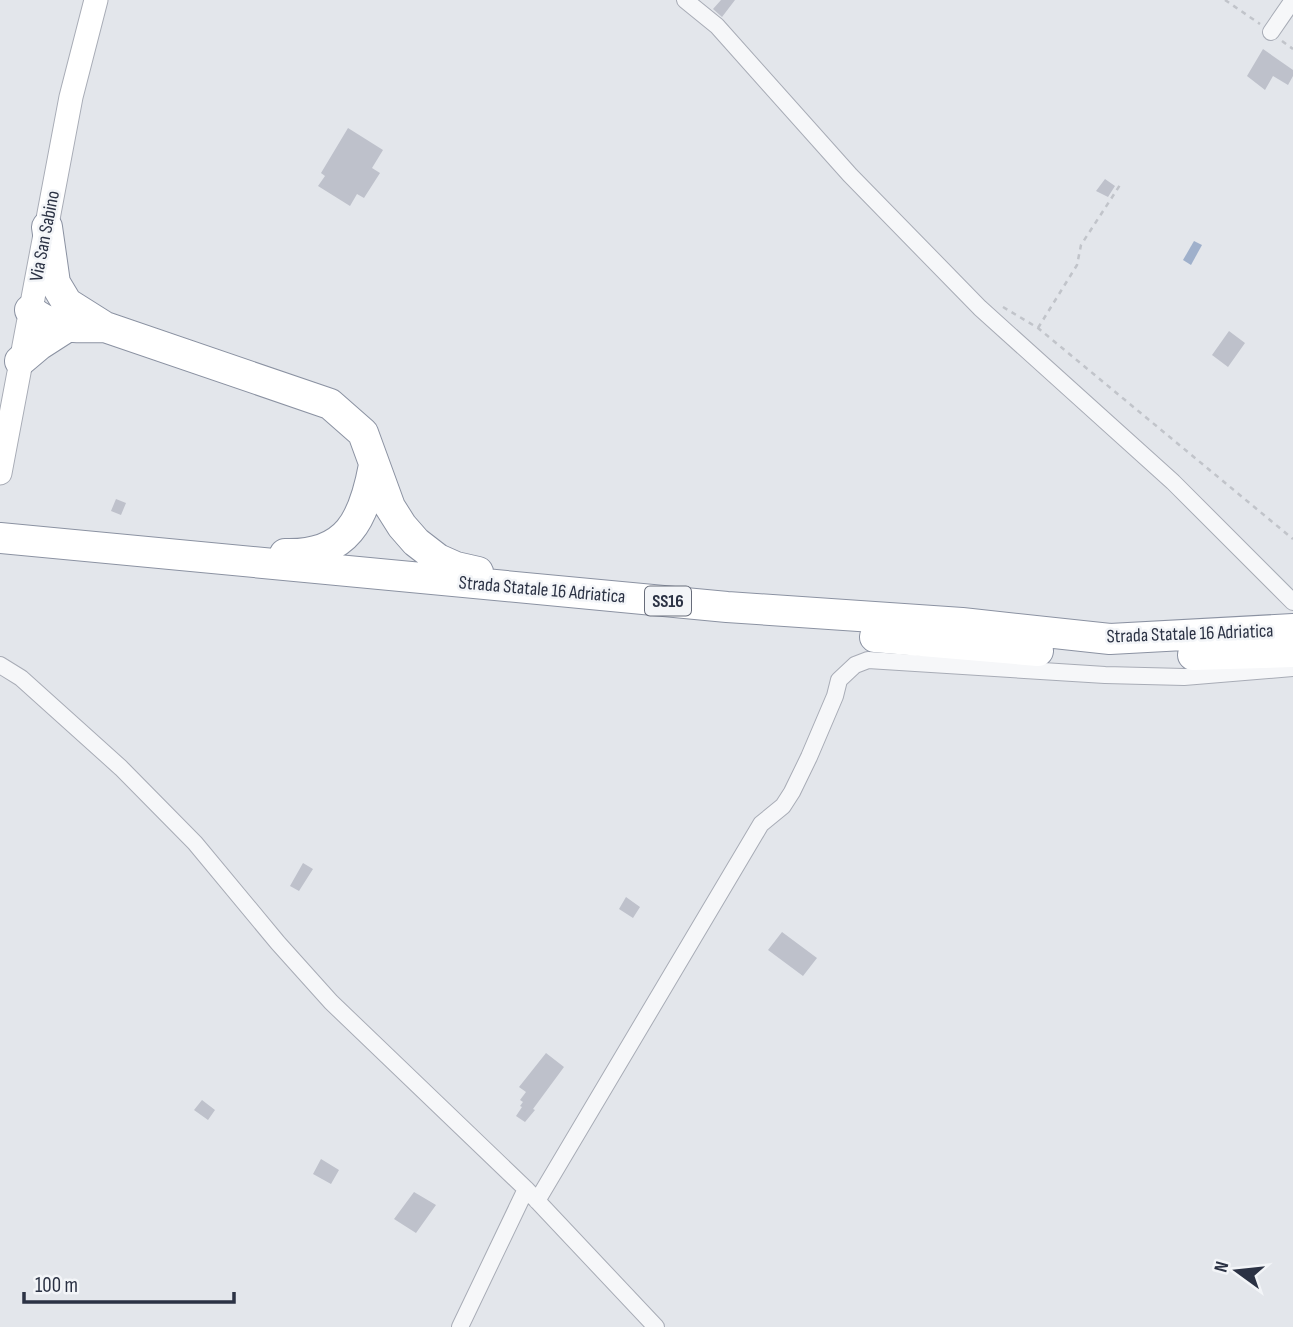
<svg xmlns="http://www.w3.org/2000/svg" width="1293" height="1327" font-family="'Sofia Sans Condensed',sans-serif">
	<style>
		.water { fill: #9fb0cb }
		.building { fill: #bec1cb }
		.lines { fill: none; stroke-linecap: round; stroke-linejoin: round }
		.street-casing { stroke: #a8acb6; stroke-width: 18 }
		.secondary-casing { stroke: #a8acb6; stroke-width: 25 }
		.highway-casing { stroke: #8b92a2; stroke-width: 32 }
		.path { stroke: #c1c4ca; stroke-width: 2.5; stroke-dasharray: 5 5; stroke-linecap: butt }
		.street { stroke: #f6f7f9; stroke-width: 16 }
		.secondary { stroke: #fff; stroke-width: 23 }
		.highway { stroke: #fff; stroke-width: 30 }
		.labels { text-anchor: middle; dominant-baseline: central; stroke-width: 5; stroke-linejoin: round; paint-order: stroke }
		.shield { fill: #f3f5f8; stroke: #676c7a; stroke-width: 2 }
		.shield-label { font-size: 18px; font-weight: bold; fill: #2b3244 }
		.street-label { font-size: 19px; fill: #2b3244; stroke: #f3f5f8 }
	</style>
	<rect width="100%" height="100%" fill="#e3e6eb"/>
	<path class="water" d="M 1194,241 L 1202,245 L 1191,265 L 1183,260 Z"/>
	<path class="building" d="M 721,0 L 735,0 L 722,17 L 713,9 Z
		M 1263,49 L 1293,70 L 1293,76 L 1288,85 L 1273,76 L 1265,90 L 1247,76 Z
		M 348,128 L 383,150 L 372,168 L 380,173 L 364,198 L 357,194 L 350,206 L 318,186 L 325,176 L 321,173 Z
		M 1105,179 L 1115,186 L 1108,197 L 1096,191 Z
		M 1229,331 L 1245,343 L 1228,367 L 1212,355 Z
		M 116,499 L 126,503 L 121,515 L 111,511 Z
		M 303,863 L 313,869 L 299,891 L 290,886 Z
		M 626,897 L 640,907 L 633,918 L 619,909 Z
		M 782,932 L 817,958 L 803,976 L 768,950 Z
		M 546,1053 L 564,1067 L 533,1109 L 535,1110 L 525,1122 L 516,1116 L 522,1107 L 520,1106 L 523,1102 L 520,1100 L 526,1092 L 519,1087 Z
		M 202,1100 L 215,1110 L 208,1120 L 194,1110 Z
		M 321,1159 L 339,1170 L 331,1184 L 313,1174 Z
		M 414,1192 L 436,1205 L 416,1233 L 394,1219 Z"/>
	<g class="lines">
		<g class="street-casing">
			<path id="street" d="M 685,0 L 717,26 L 850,175 L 980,308 L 1173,482 L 1293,602
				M 1271,32 L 1293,0
				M 0,665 L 21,678 L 121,768 L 195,843 L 278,943 L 331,1002 L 526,1189 L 656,1327
				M 537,1201 L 761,824 L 783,806 L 792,792 L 809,757 L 835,696 L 839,680 L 855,665 L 868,660 L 1105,675 L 1184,677 L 1293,668
				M 460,1327 L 526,1189"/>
		</g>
		<g class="secondary-casing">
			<path id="secondary" d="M 0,473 L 71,97 L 96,0"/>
		</g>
		<g class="highway-casing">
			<path id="highway" d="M 47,227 L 55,283 L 67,303 L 105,327 L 330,404 L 363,433 L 390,507 L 402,526 L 416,542 L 438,559 L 456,567 L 478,572
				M 30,310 C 55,331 74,327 105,327
				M 20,361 L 39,345 L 67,327
				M 0,538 L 727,607 L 962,623 L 1110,639 L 1293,629
				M 285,554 C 348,556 364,519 374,465
				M 875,637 L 1038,651
				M 1193,655 L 1293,652"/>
		</g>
		<path class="path" d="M 1225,0 L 1260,24
			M 1282,41 L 1293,49
			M 1003,307 L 1038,328 L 1293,539
			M 1038,328 L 1077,265 L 1081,245 L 1120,185"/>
		<use href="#street" class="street"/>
		<use href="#secondary" class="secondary"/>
		<use href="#highway" class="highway"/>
	</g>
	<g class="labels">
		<rect class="shield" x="645" y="586.5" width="46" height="29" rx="5"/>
		<g class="shield-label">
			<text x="668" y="601">SS16</text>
		</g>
		<g class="street-label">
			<text transform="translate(45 236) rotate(-79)">Via San Sabino</text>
			<text transform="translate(542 590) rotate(5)">Strada Statale 16 Adriatica</text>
			<text transform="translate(1190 634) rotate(-2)">Strada Statale 16 Adriatica</text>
		</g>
	</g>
	<g transform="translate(1237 1271) rotate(285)" stroke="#f3f5f8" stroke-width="5" paint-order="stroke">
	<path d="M0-5L12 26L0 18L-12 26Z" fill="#2b3244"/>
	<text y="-10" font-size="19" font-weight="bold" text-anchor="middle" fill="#2b3244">N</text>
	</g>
	<path d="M24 1292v10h210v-10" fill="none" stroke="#2b3244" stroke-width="3.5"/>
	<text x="35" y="1292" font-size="21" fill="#2b3244" stroke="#f3f5f8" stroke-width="5" paint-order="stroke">100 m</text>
</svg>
